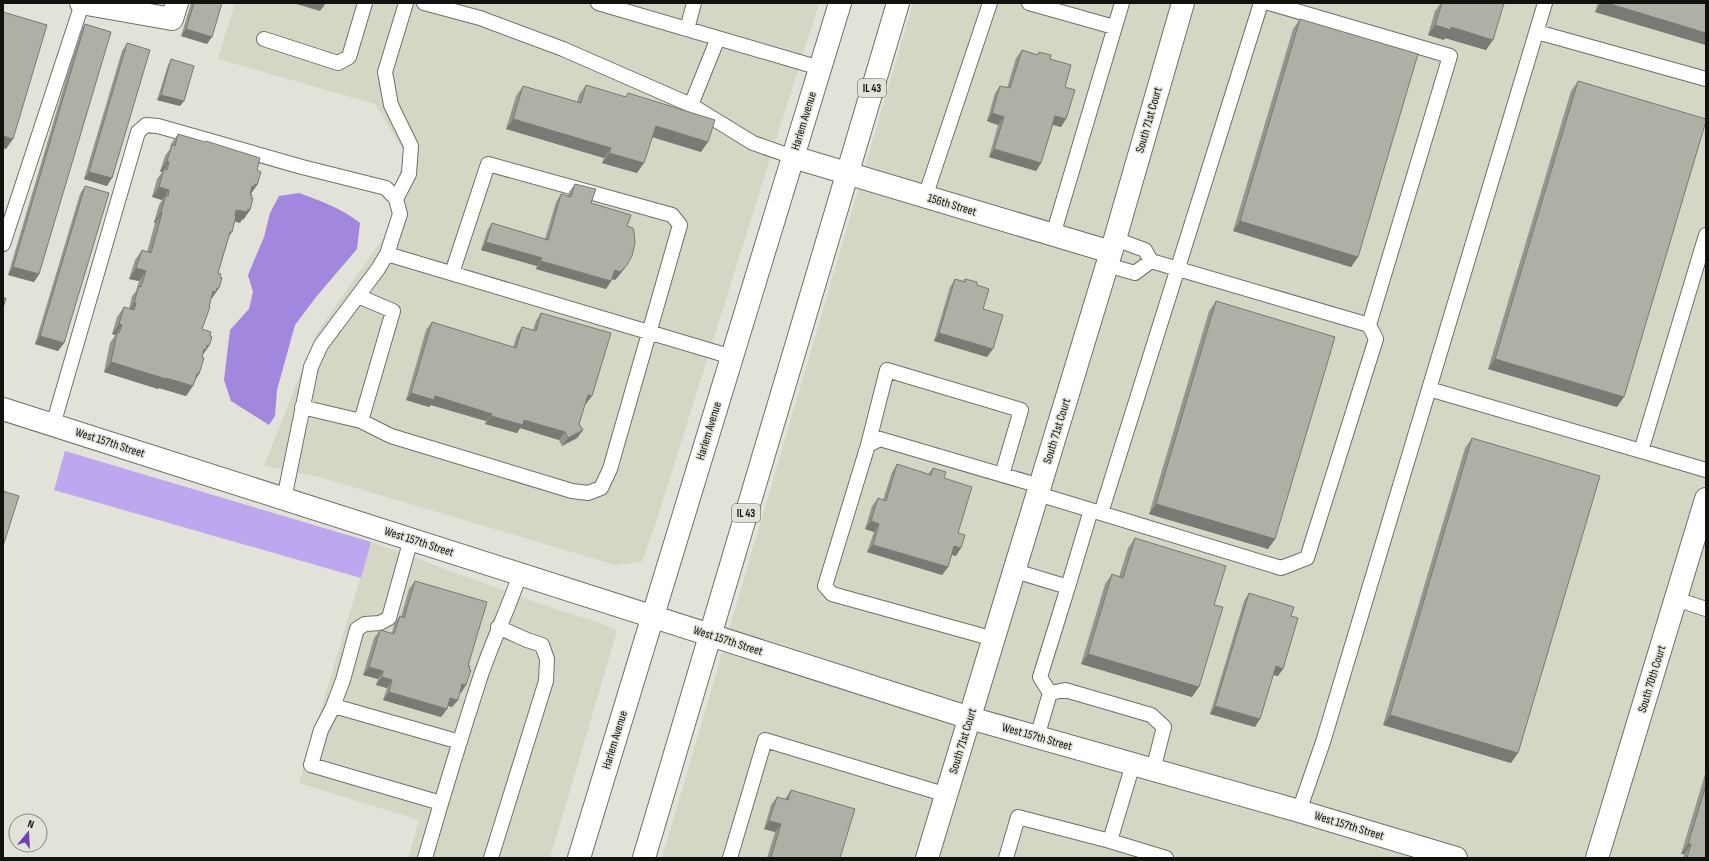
<svg xmlns="http://www.w3.org/2000/svg" width="1709" height="861" font-family="'Sofia Sans Condensed',sans-serif">
	<style>
		.built { fill: #d6d6c5 }
		.green { fill: #bda8f0 }
		.water { fill: #a287de }
		.lines { fill: none; stroke-linecap: round; stroke-linejoin: round }
		.service-casing { stroke: #707068; stroke-width: 16 }
		.minor-casing { stroke: #707068; stroke-width: 24 }
		.primary-casing { stroke: #707068; stroke-width: 24 }
		.service { stroke: #fff; stroke-width: 14 }
		.minor { stroke: #fff; stroke-width: 22 }
		.primary { stroke: #fff; stroke-width: 22 }
		.wall { fill: #96968f }
		.shaded-wall { fill: #7a7a74 }
		.building { fill: #afafa6; stroke: #7a7a74 }
		.labels { text-anchor: middle; dominant-baseline: central; stroke-width: 3; stroke-linejoin: round; paint-order: stroke }
		.shield { fill: #e2e2d8; stroke: #50504a; stroke-width: 1 }
		.shield-label { font-size: 11px; font-weight: bold; fill: #11110d }
		.street-label { font-size: 12px; fill: #11110d; stroke: #e2e2d8 }
	</style>
	<rect width="100%" height="100%" fill="#e2e2d8"/>
	<path class="built" d="M 235,3 L 819,3 L 657,519 L 642,562 L 615,565 L 323,478 L 264,466 L 316,334 L 388,231 L 404,151 L 375,104 L 218,59 Z
		M 913,3 L 1706,3 L 1706,858 L 662,858 Z
		M 371,542 L 561,611 L 599,622 L 617,631 L 550,858 L 408,858 L 419,820 L 299,783 Z"/>
	<path class="green" d="M 65,451 L 371,542 L 361,578 L 54,490 Z"/>
	<path class="water" d="M 299,193 C 321,201 341,208 360,223 L 357,249 L 316,297 L 295,325 L 277,390 L 275,416 L 269,425 L 231,401 L 224,380 L 230,330 L 249,309 L 253,292 L 248,275 L 264,237 L 270,213 L 279,196 Z"/>
	<g class="lines">
		<g class="service-casing">
			<path id="service" d="M 424,3 L 480,18 L 563,49 L 691,105 L 753,143 L 793,157
				M 598,3 L 820,68
				M 1029,3 L 1114,27
				M 687,29 L 694,3
				M 1537,32 L 1706,79
				M 264,39 L 338,63 L 349,57 L 365,3
				M 691,105 L 718,38
				M 925,197 L 990,3
				M 396,199 L 409,174 L 411,146 L 391,105 L 385,72 L 406,3
				M 1053,235 L 1122,3
				M 1115,239 L 1145,250 L 1151,261 L 1369,325 L 1450,56 L 1269,3
				M 3,244 L 82,4
				M 387,254 L 732,357
				M 1107,265 L 1135,273 L 1151,261
				M 1429,389 L 1706,470
				M 302,407 L 361,421 L 393,311 L 358,296
				M 361,421 L 391,436 L 572,491 L 588,493 L 601,488 L 610,469 L 680,225 L 672,215 L 488,164 L 452,273
				M 53,425 L 138,132 L 146,125 L 158,126 L 302,167 L 386,188 L 396,199 L 400,214 L 387,254 L 378,269 L 321,345 L 311,367 L 284,499
				M 868,445 L 887,370 L 1021,410 L 1002,475
				M 1641,451 L 1706,235
				M 1038,494 L 1281,568 L 1307,558 L 1376,339 L 1369,325
				M 1101,513 L 1261,3
				M 411,539 L 389,618 L 380,623 L 365,624 L 357,629 L 343,680 L 332,709 L 321,730 L 311,765 L 441,803
				M 1015,571 L 1068,587 L 1040,677 L 1050,693
				M 1068,587 L 1091,510
				M 1676,599 L 1706,609
				M 994,639 L 832,594 L 825,586 L 868,445 L 880,439 L 1040,486
				M 334,706 L 460,742
				M 1037,737 L 1050,693 L 1065,690 L 1151,715 L 1164,727 L 1153,770
				M 1299,811 L 1323,742 L 1545,3
				M 1110,841 L 1166,858
				M 425,858 C 442,799 460,740 479,681 C 491,644 508,610 520,574
				M 491,858 L 546,681 L 547,659 L 542,645 L 527,640 L 498,627
				M 730,858 L 765,740 L 947,795
				M 1006,858 L 1018,817 L 1110,841 L 1133,764"/>
		</g>
		<g class="minor-casing">
			<path id="minor" d="M 81,3 L 172,19 L 177,3
				M 793,157 L 1111,252
				M 3,409 L 970,718 L 1299,811 L 1456,858
				M 927,858 L 1115,239 L 1183,3
				M 1597,858 L 1706,499"/>
		</g>
		<g class="primary-casing">
			<path id="primary" d="M 579,858 L 840,3
				M 644,858 L 898,3"/>
		</g>
		<use href="#service" class="service"/>
		<use href="#minor" class="minor"/>
		<use href="#primary" class="primary"/>
	</g>
	<path class="wall" d="M 191,3 L 222,3 L 207,44 L 181,36 Z
		M 1441,3 L 1504,3 L 1486,50 L 1445,38 L 1444,40 L 1428,35 L 1435,11 Z
		M 1598,3 L 1706,3 L 1706,45 L 1595,12 Z
		M 1300,19 L 1358,257 L 1351,267 L 1233,231 L 1293,29 Z
		M 85,24 L 39,274 L 34,282 L 8,275 L 80,32 Z
		M 127,43 L 107,186 L 84,179 L 122,51 Z
		M 1022,50 L 1037,55 L 1039,52 L 1050,59 L 1065,87 L 1061,127 L 1053,125 L 1041,163 L 1036,171 L 989,157 L 998,125 L 987,121 L 995,93 L 1000,86 L 1007,88 L 1016,58 Z
		M 171,59 L 180,106 L 157,100 L 168,65 Z
		M 1578,81 L 1617,407 L 1488,369 L 1571,91 Z
		M 586,85 L 625,97 L 628,93 L 701,152 L 652,137 L 637,173 L 602,163 L 604,158 L 506,129 L 516,96 L 523,86 L 577,102 L 579,95 Z
		M 178,134 L 205,142 L 206,141 L 257,170 L 257,185 L 250,195 L 251,198 L 250,210 L 243,220 L 242,219 L 240,223 L 235,221 L 232,232 L 229,237 L 218,273 L 220,277 L 219,288 L 212,298 L 211,298 L 202,329 L 202,356 L 199,374 L 186,396 L 159,388 L 158,389 L 104,372 L 110,343 L 114,337 L 115,335 L 112,334 L 117,317 L 124,307 L 129,309 L 132,296 L 136,291 L 139,281 L 129,279 L 135,260 L 142,250 L 147,252 L 155,223 L 154,222 L 159,205 L 162,200 L 152,197 L 157,179 L 162,172 L 160,171 L 165,156 L 170,149 L 171,144 Z
		M 575,184 L 591,203 L 627,226 L 627,265 L 621,273 L 615,280 L 612,279 L 606,289 L 536,269 L 537,266 L 481,250 L 487,231 L 492,223 L 545,239 L 556,202 L 561,194 L 568,196 L 569,192 Z
		M 85,186 L 64,343 L 58,351 L 35,344 L 80,194 Z
		M 955,279 L 964,281 L 965,279 L 977,285 L 983,309 L 987,357 L 934,341 L 950,287 Z
		M 1216,301 L 1275,539 L 1268,549 L 1149,514 L 1209,311 Z
		M 541,313 L 586,404 L 585,404 L 579,424 L 583,430 L 577,438 L 562,446 L 559,440 L 520,428 L 517,433 L 485,424 L 486,421 L 431,405 L 429,407 L 406,400 L 426,330 L 432,322 L 513,347 L 517,335 L 522,327 L 533,330 L 536,321 Z
		M 1472,438 L 1511,763 L 1383,725 L 1465,448 Z
		M 897,464 L 928,474 L 933,468 L 944,478 L 958,533 L 956,556 L 952,555 L 948,567 L 942,575 L 867,552 L 874,532 L 865,529 L 872,506 L 878,498 L 883,500 L 892,472 Z
		M 1135,538 L 1214,605 L 1192,697 L 1081,664 L 1105,584 L 1112,574 L 1119,577 L 1128,548 Z
		M 415,581 L 468,666 L 461,693 L 460,692 L 458,700 L 452,707 L 448,706 L 447,709 L 441,717 L 383,700 L 387,688 L 376,685 L 378,679 L 363,675 L 374,638 L 380,630 L 392,633 L 394,624 L 400,616 L 401,617 L 409,589 Z
		M 1249,593 L 1291,616 L 1278,676 L 1273,675 L 1255,727 L 1210,714 L 1244,601 Z
		M 1706,771 L 1706,858 L 1683,858 L 1684,854 L 1681,854 Z
		M 791,790 L 840,858 L 767,858 L 775,832 L 764,829 L 771,805 L 777,797 L 785,799 Z"/>
	<path class="shaded-wall" d="M 293,3 L 326,3 L 320,11 Z
		M 1601,3 L 1607,3 L 1706,33 L 1706,45 L 1595,12 Z
		M 1435,25 L 1451,27 L 1493,40 L 1486,50 L 1445,38 L 1444,40 L 1428,35 Z
		M 186,29 L 212,37 L 207,44 L 181,36 Z
		M 161,95 L 184,101 L 180,106 L 157,100 Z
		M 992,113 L 1004,117 L 998,125 L 987,121 Z
		M 1055,116 L 1066,119 L 1061,127 L 1050,124 Z
		M 513,119 L 611,148 L 604,158 L 506,129 Z
		M 656,126 L 708,142 L 701,152 L 649,136 Z
		M 3,136 L 13,139 L 6,149 L 3,148 Z
		M 994,149 L 1041,163 L 1036,171 L 989,157 Z
		M 609,153 L 644,163 L 637,173 L 602,163 Z
		M 167,161 L 169,162 L 162,172 L 160,171 Z
		M 89,172 L 112,178 L 107,186 L 84,179 Z
		M 255,184 L 257,185 L 250,195 L 249,194 L 252,186 Z
		M 159,187 L 169,190 L 162,200 L 152,197 Z
		M 248,209 L 250,210 L 243,220 L 242,219 L 240,223 L 229,220 L 236,210 Z
		M 161,212 L 162,213 L 155,223 L 154,222 Z
		M 1240,221 L 1358,257 L 1351,267 L 1233,231 Z
		M 486,242 L 542,258 L 537,266 L 481,250 Z
		M 541,261 L 611,281 L 606,289 L 536,269 Z
		M 627,265 L 621,273 L 615,280 L 609,278 L 615,270 Z
		M 13,267 L 39,274 L 34,282 L 8,275 Z
		M 136,268 L 146,271 L 139,281 L 129,279 Z
		M 217,288 L 219,288 L 212,298 L 211,298 L 213,291 Z
		M 134,303 L 136,303 L 129,313 L 127,313 Z
		M 119,324 L 122,325 L 115,335 L 112,334 Z
		M 939,333 L 993,349 L 987,357 L 934,341 Z
		M 40,336 L 64,343 L 58,351 L 35,344 Z
		M 207,345 L 209,346 L 202,356 L 204,349 Z
		M 1495,359 L 1624,397 L 1617,407 L 1488,369 Z
		M 111,362 L 166,378 L 193,386 L 186,396 L 159,388 L 158,389 L 104,372 Z
		M 197,374 L 199,374 L 192,384 Z
		M 411,393 L 435,396 L 492,414 L 486,421 L 431,405 L 429,407 L 406,400 Z
		M 588,395 L 592,396 L 586,404 L 582,403 Z
		M 491,416 L 524,420 L 565,432 L 559,440 L 520,428 L 517,433 L 485,424 Z
		M 583,430 L 577,438 L 562,446 L 568,438 Z
		M 1156,504 L 1275,539 L 1268,549 L 1149,514 Z
		M 871,521 L 879,524 L 874,532 L 865,529 Z
		M 873,545 L 948,567 L 942,575 L 867,552 Z
		M 954,546 L 961,548 L 956,556 L 949,554 Z
		M 1088,654 L 1199,687 L 1192,697 L 1081,664 Z
		M 1276,666 L 1283,669 L 1278,676 L 1270,674 Z
		M 369,667 L 383,671 L 378,679 L 363,675 Z
		M 382,677 L 392,680 L 387,688 L 376,685 Z
		M 462,684 L 466,685 L 461,693 L 457,692 Z
		M 389,692 L 447,709 L 441,717 L 383,700 Z
		M 450,698 L 458,700 L 452,707 L 445,705 Z
		M 1215,706 L 1260,719 L 1255,727 L 1210,714 Z
		M 1390,715 L 1518,753 L 1511,763 L 1383,725 Z
		M 769,821 L 781,824 L 775,832 L 764,829 Z
		M 1688,844 L 1691,844 L 1684,854 L 1681,854 Z"/>
	<path class="building" d="M 194,3 L 222,3 L 212,37 L 186,29 Z
		M 1442,3 L 1504,3 L 1493,40 L 1451,27 L 1451,30 L 1435,25 Z
		M 1607,3 L 1706,3 L 1706,33 Z
		M 3,12 L 47,25 L 13,139 L 3,136 Z
		M 1300,19 L 1418,54 L 1358,257 L 1240,221 Z
		M 85,24 L 111,32 L 39,274 L 13,267 Z
		M 127,43 L 150,50 L 112,178 L 89,172 Z
		M 1022,50 L 1038,55 L 1039,52 L 1051,55 L 1050,59 L 1071,65 L 1065,87 L 1075,90 L 1066,119 L 1055,116 L 1041,163 L 994,149 L 1004,117 L 992,113 L 1000,86 L 1010,88 Z
		M 171,59 L 194,66 L 184,101 L 161,95 Z
		M 1578,81 L 1706,119 L 1706,121 L 1624,397 L 1495,359 Z
		M 586,85 L 626,97 L 628,93 L 715,120 L 708,142 L 656,126 L 644,163 L 609,153 L 611,148 L 513,119 L 523,86 L 581,103 Z
		M 178,134 L 205,142 L 206,141 L 260,158 L 257,170 L 261,172 L 257,185 L 255,184 L 254,187 L 252,186 L 250,194 L 252,195 L 251,198 L 253,198 L 250,210 L 248,209 L 247,212 L 236,210 L 235,216 L 236,216 L 232,232 L 230,232 L 218,273 L 221,274 L 220,277 L 222,278 L 219,288 L 217,288 L 216,292 L 213,291 L 209,307 L 210,307 L 202,329 L 211,332 L 210,336 L 212,337 L 209,346 L 207,345 L 206,350 L 204,349 L 202,357 L 204,358 L 199,374 L 197,374 L 193,386 L 166,378 L 166,379 L 111,362 L 117,333 L 119,333 L 122,325 L 119,324 L 124,307 L 134,310 L 136,303 L 134,303 L 139,286 L 141,287 L 146,271 L 136,268 L 142,250 L 151,253 L 162,213 L 161,212 L 166,195 L 168,196 L 169,190 L 159,187 L 164,169 L 167,170 L 169,162 L 167,161 L 172,145 L 175,146 Z
		M 575,184 L 579,185 L 596,189 L 591,203 L 631,215 L 627,226 L 633,228 L 634,232 L 635,243 L 632,256 L 627,265 L 620,272 L 615,270 L 611,281 L 541,261 L 542,258 L 486,242 L 492,223 L 548,240 L 561,194 L 571,197 Z
		M 85,186 L 109,193 L 64,343 L 40,336 Z
		M 955,279 L 965,282 L 965,279 L 977,282 L 977,285 L 989,289 L 983,309 L 1003,315 L 993,349 L 939,333 Z
		M 3,298 L 6,298 L 3,308 Z
		M 1216,301 L 1335,337 L 1275,539 L 1156,504 Z
		M 541,313 L 611,333 L 592,396 L 588,395 L 579,424 L 583,430 L 568,438 L 565,432 L 524,420 L 523,425 L 491,416 L 492,414 L 435,396 L 434,400 L 411,393 L 432,322 L 516,348 L 522,327 L 536,331 Z
		M 1472,438 L 1600,476 L 1518,753 L 1390,715 Z
		M 897,464 L 931,475 L 933,468 L 946,472 L 944,478 L 972,487 L 958,533 L 965,535 L 961,548 L 954,546 L 948,567 L 873,545 L 879,524 L 871,521 L 878,498 L 886,501 Z
		M 3,491 L 19,496 L 3,546 Z
		M 1135,538 L 1226,566 L 1214,605 L 1223,607 L 1199,687 L 1088,654 L 1112,574 L 1123,578 Z
		M 415,581 L 487,602 L 468,666 L 470,666 L 469,670 L 471,670 L 466,685 L 462,684 L 458,700 L 450,698 L 447,709 L 389,692 L 392,680 L 382,677 L 383,671 L 369,667 L 380,630 L 394,634 L 400,616 L 404,618 Z
		M 1249,593 L 1294,607 L 1291,616 L 1298,618 L 1283,669 L 1276,666 L 1260,719 L 1215,706 Z
		M 1706,785 L 1706,858 L 1687,858 L 1691,844 L 1688,844 Z
		M 791,790 L 855,809 L 840,858 L 774,858 L 771,857 L 781,824 L 769,821 L 777,797 L 788,800 Z"/>
	<g class="labels">
		<g class="shield">
			<rect x="858" y="79" width="28" height="18" rx="3"/>
			<rect x="732" y="504" width="28" height="18" rx="3"/>
		</g>
		<g class="shield-label">
			<text x="872" y="88">IL 43</text>
			<text x="746" y="513">IL 43</text>
		</g>
		<g class="street-label">
			<text transform="translate(1149 120) rotate(-74)">South 71st Court</text>
			<text transform="translate(804 121) rotate(-73)">Harlem Avenue</text>
			<text transform="translate(952 205) rotate(17)">156th Street</text>
			<text transform="translate(709 431) rotate(-73)">Harlem Avenue</text>
			<text transform="translate(1057 431) rotate(-73)">South 71st Court</text>
			<text transform="translate(110 443) rotate(18)">West 157th Street</text>
			<text transform="translate(419 542) rotate(18)">West 157th Street</text>
			<text transform="translate(728 641) rotate(18)">West 157th Street</text>
			<text transform="translate(1652 679) rotate(-73)">South 70th Court</text>
			<text transform="translate(1037 737) rotate(16)">West 157th Street</text>
			<text transform="translate(615 740) rotate(-73)">Harlem Avenue</text>
			<text transform="translate(963 741) rotate(-73)">South 71st Court</text>
			<text transform="translate(1349 826) rotate(17)">West 157th Street</text>
		</g>
	</g>
	<rect width="1709" height="861" fill="none" stroke="#11110d" stroke-width="8"/>
	<g transform="translate(28 833) rotate(18)"><circle r="19" fill="#e2e2d8" stroke="#8e8e87"/>
	<path d="M0-3L7 15L0 10L-7 15Z" fill="#7143bb"/>
	<text y="-6" font-size="11" font-weight="bold" text-anchor="middle" fill="#11110d">N</text>
	</g>
</svg>
